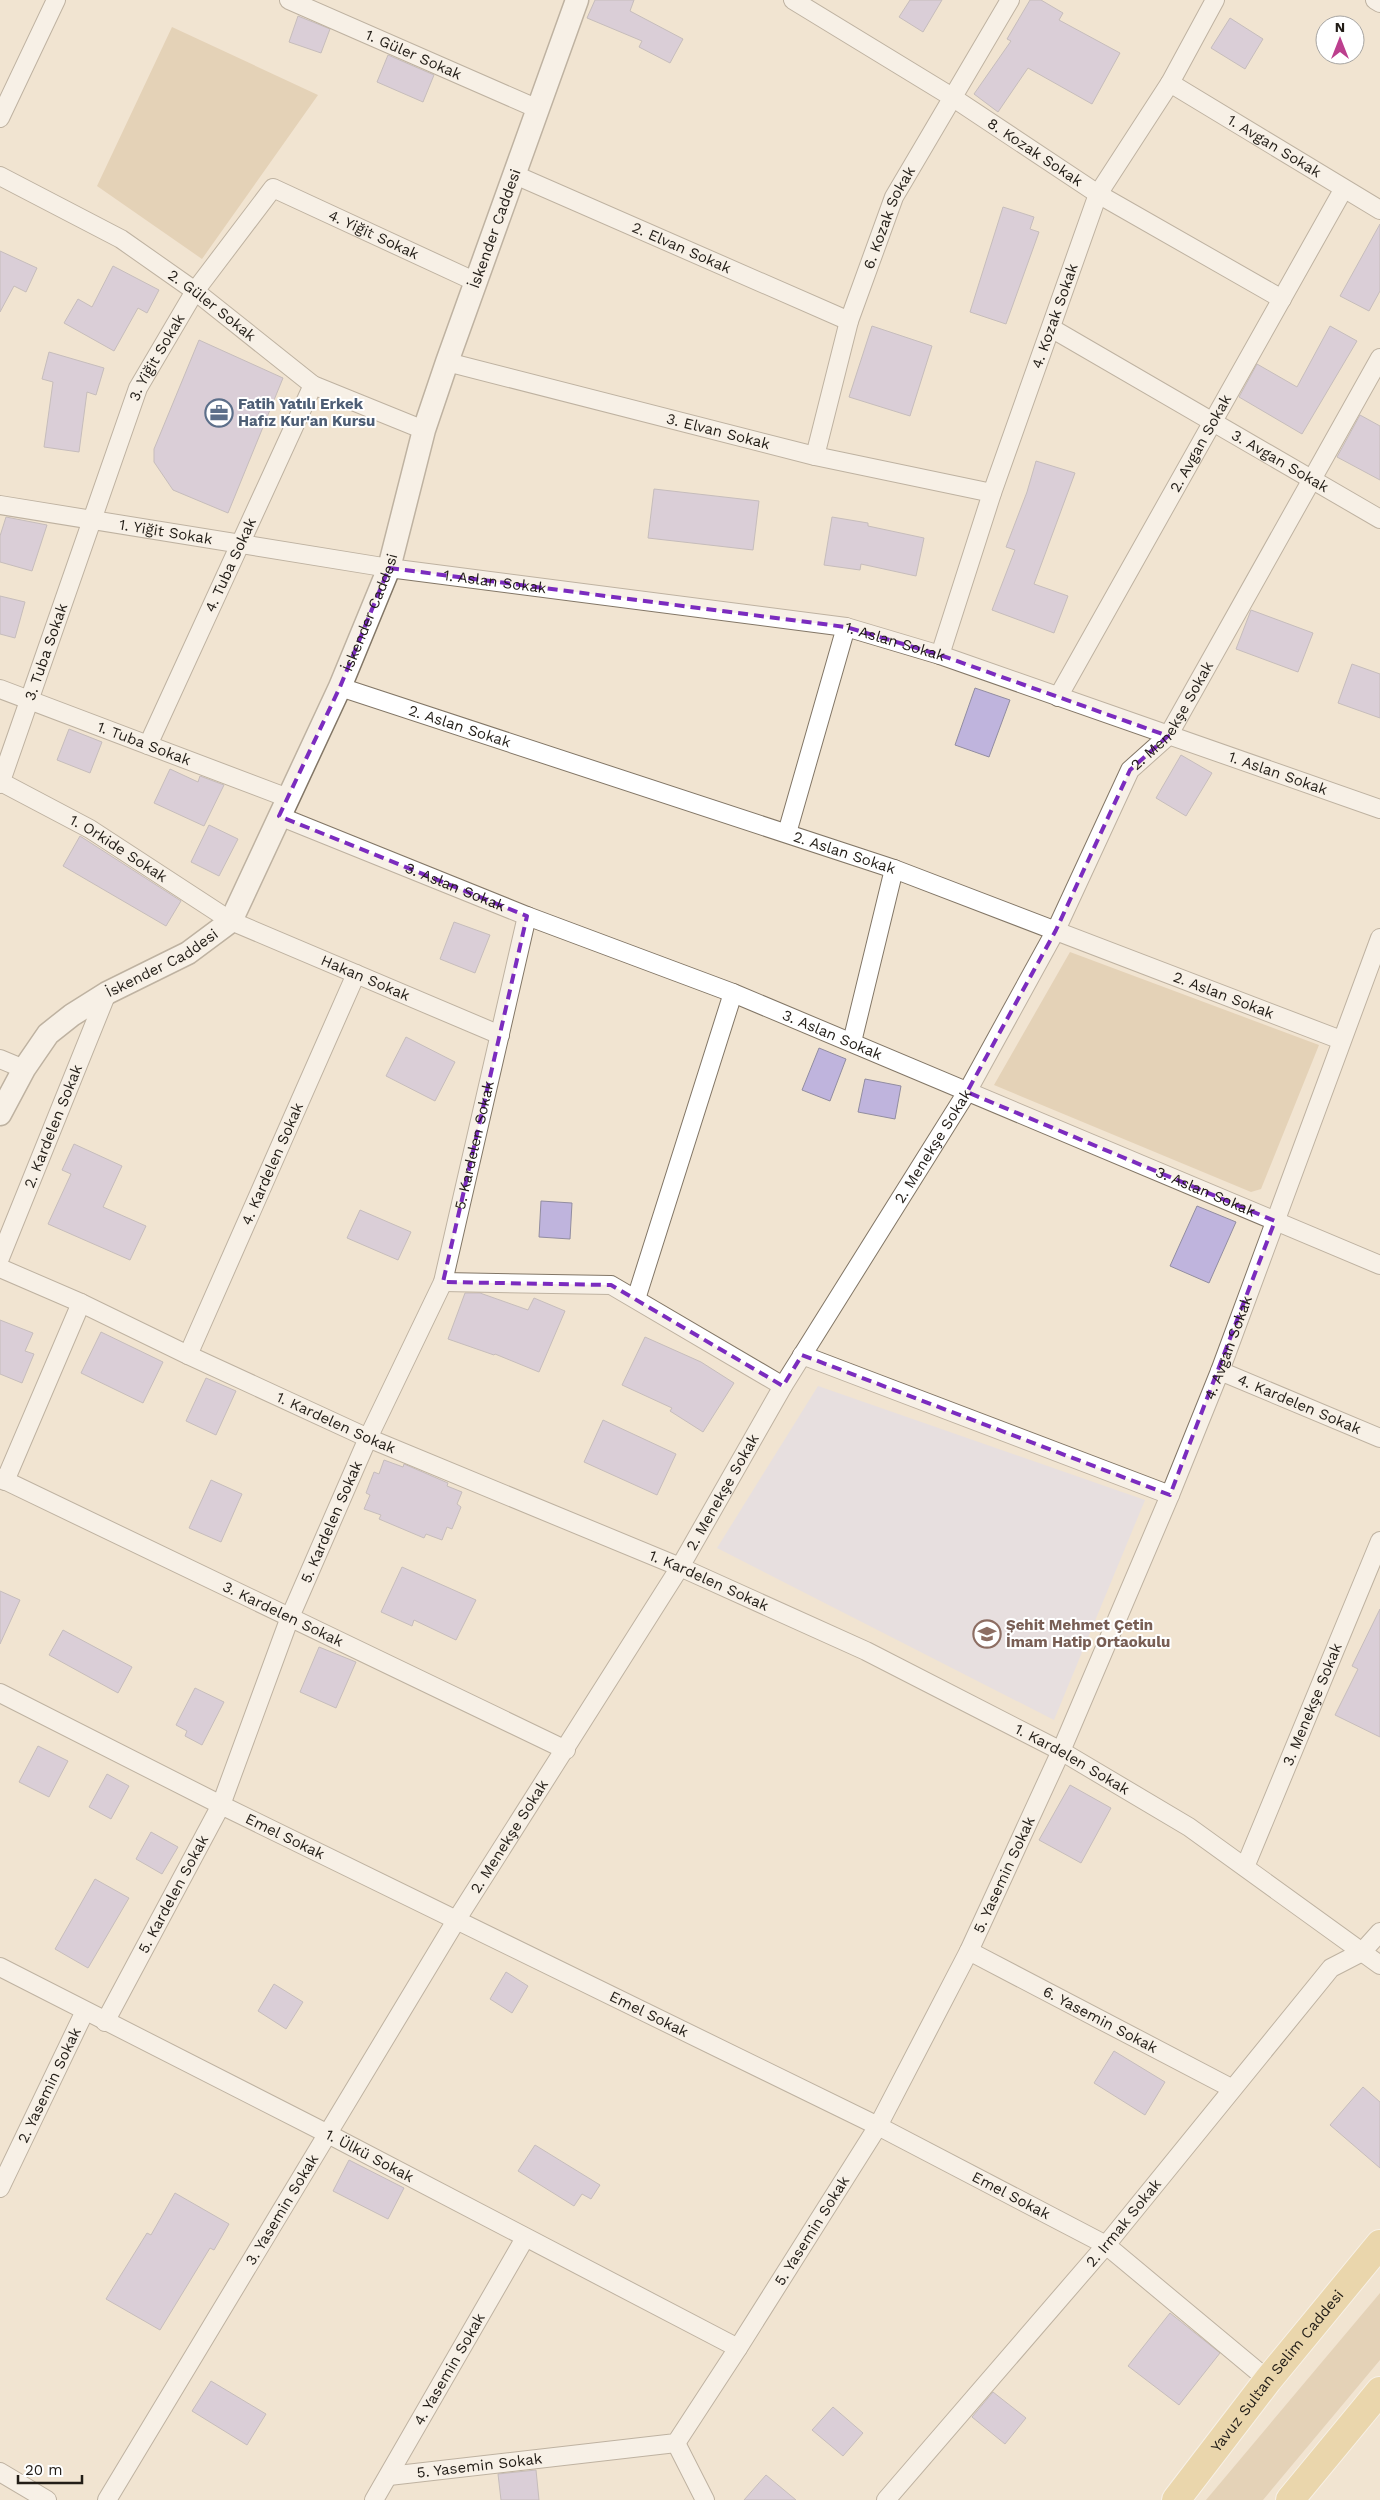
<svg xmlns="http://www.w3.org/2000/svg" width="1380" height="2500" font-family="'Work Sans',sans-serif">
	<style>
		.education { fill: #dcd9ef }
		.green { fill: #d6bc97 }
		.building { fill: #bfb4dd; stroke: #928da0 }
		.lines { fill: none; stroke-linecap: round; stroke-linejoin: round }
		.minor-casing { stroke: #827666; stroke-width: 20 }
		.tertiary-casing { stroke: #827666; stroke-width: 25 }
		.primary-casing { stroke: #fff; stroke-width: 30 }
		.minor { stroke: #fff; stroke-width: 18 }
		.tertiary { stroke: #fff; stroke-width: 22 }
		.primary { stroke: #e2c67f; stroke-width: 28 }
		.marked { fill: none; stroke: #7b2cbf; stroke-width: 4; stroke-dasharray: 10 6; stroke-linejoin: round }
		.labels { text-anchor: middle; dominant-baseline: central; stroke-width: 4; stroke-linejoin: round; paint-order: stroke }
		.street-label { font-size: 15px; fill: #221d17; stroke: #fff }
		.service-label { font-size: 15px; font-weight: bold; fill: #4e5e75; stroke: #fff; text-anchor: start }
		.education-label { font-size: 15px; font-weight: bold; fill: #785e54; stroke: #fff; text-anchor: start }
	</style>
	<rect width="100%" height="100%" fill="#f1e4d1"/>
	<path class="education" d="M 818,1386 L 1145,1500 L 1054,1720 L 717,1548 Z"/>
	<path class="green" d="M 172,27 L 318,95 L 202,259 L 97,186 Z
		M 1070,952 L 1319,1045 L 1261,1189 L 1251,1192 L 994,1085 Z
		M 1380,2293 L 1380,2360 L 1263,2500 L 1206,2500 Z"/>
	<path class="building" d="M 595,0 L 634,0 L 630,11 L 683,39 L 670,63 L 639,47 L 642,41 L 587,18 Z
		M 910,0 L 942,0 L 923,32 L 899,17 Z
		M 1030,0 L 1041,0 L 1063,13 L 1059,20 L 1120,53 L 1092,104 L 1028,68 L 998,112 L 974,94 L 1011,41 L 1007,39 Z
		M 298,16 L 330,29 L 321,53 L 289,42 Z
		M 1230,18 L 1263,39 L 1245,69 L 1211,48 Z
		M 388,55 L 434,75 L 423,102 L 377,82 Z
		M 1003,207 L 1034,217 L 1030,229 L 1039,232 L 1006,324 L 970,312 Z
		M 1380,224 L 1380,291 L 1369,311 L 1340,296 Z
		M 0,251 L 37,268 L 26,292 L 14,286 L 0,312 Z
		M 113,266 L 159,290 L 147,313 L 138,308 L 114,351 L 64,323 L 78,299 L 92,307 Z
		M 872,326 L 932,346 L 910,416 L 849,397 Z
		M 1330,326 L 1357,341 L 1302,434 L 1239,397 L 1257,364 L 1297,387 Z
		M 199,340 L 283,378 L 228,513 L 173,490 L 154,462 L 154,449 Z
		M 49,352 L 104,368 L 96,395 L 87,392 L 79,452 L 44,447 L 53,382 L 42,379 Z
		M 1360,415 L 1380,426 L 1380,480 L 1337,457 Z
		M 1036,461 L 1075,473 L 1034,584 L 1068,596 L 1054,633 L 992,610 L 1015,550 L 1006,547 L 1027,492 Z
		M 654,489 L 759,501 L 753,550 L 648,538 Z
		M 6,517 L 47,525 L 32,571 L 0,562 L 0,536 Z
		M 832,517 L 868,523 L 868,526 L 924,538 L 916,576 L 861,564 L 860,570 L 824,565 Z
		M 0,596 L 25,602 L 15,638 L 0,634 Z
		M 1251,610 L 1313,633 L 1298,672 L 1236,649 Z
		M 1352,664 L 1380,674 L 1380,718 L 1338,703 Z
		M 975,688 L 1010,700 L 989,757 L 955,745 Z
		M 69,729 L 102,742 L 90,773 L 57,760 Z
		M 1181,755 L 1212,773 L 1186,816 L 1156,798 Z
		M 170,769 L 198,782 L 200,776 L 224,785 L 204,826 L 154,803 Z
		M 209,825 L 238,839 L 219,876 L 191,862 Z
		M 80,836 L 181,901 L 166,926 L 63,866 Z
		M 454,922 L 490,935 L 475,973 L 440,959 Z
		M 406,1037 L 455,1062 L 435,1101 L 386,1076 Z
		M 819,1048 L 846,1059 L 830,1101 L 802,1090 Z
		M 865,1079 L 901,1086 L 895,1119 L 858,1112 Z
		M 74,1144 L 122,1166 L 103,1207 L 146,1226 L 130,1260 L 48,1224 L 71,1174 L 62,1170 Z
		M 541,1201 L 572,1203 L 570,1239 L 539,1237 Z
		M 1197,1206 L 1236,1222 L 1209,1283 L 1170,1266 Z
		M 360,1210 L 411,1232 L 398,1260 L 347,1238 Z
		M 465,1293 L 480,1293 L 528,1310 L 534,1298 L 565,1311 L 539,1372 L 495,1354 L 494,1355 L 448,1339 Z
		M 0,1320 L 33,1333 L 25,1351 L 34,1354 L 22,1383 L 0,1374 Z
		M 101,1332 L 163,1362 L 143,1403 L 81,1373 Z
		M 645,1337 L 701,1362 L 734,1383 L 703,1432 L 670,1411 L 672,1408 L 622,1385 Z
		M 206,1378 L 236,1391 L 216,1435 L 186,1421 Z
		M 603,1420 L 676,1454 L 657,1495 L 584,1462 Z
		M 384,1460 L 403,1467 L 404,1464 L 448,1483 L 447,1486 L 462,1492 L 457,1504 L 461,1507 L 452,1529 L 447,1527 L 442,1540 L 426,1534 L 424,1538 L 379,1519 L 381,1515 L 364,1509 L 370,1495 L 366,1493 L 374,1472 L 379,1474 Z
		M 211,1480 L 242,1494 L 221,1542 L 189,1528 Z
		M 402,1567 L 476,1600 L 456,1640 L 414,1620 L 412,1626 L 381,1612 Z
		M 0,1591 L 20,1600 L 0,1644 Z
		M 1380,1609 L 1380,1737 L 1335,1715 L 1358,1669 L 1352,1666 Z
		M 63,1630 L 132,1667 L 118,1693 L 49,1655 Z
		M 319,1647 L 356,1662 L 336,1708 L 300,1692 Z
		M 195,1688 L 224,1702 L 202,1745 L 185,1736 L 187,1731 L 176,1725 Z
		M 38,1746 L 68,1761 L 49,1797 L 19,1782 Z
		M 107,1774 L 129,1786 L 111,1819 L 89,1807 Z
		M 1070,1785 L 1111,1808 L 1081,1863 L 1039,1840 Z
		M 151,1832 L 178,1847 L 162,1874 L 136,1859 Z
		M 95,1879 L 129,1898 L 88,1968 L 55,1949 Z
		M 506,1972 L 528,1986 L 512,2013 L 490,1999 Z
		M 274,1984 L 303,2002 L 286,2029 L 258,2011 Z
		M 1114,2051 L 1165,2082 L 1145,2115 L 1094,2083 Z
		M 1363,2087 L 1380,2102 L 1380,2168 L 1330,2125 Z
		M 535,2145 L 600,2185 L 591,2199 L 582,2194 L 574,2206 L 518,2171 Z
		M 349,2160 L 404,2188 L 388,2219 L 333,2191 Z
		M 175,2193 L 229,2224 L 214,2250 L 210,2248 L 160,2330 L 106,2299 L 147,2233 L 151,2235 Z
		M 1170,2313 L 1220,2353 L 1179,2405 L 1128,2366 Z
		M 211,2381 L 266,2414 L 247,2445 L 192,2411 Z
		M 993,2392 L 1026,2418 L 1005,2444 L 972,2417 Z
		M 833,2407 L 863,2433 L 843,2456 L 812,2430 Z
		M 536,2470 L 539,2500 L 501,2500 L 498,2474 Z
		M 766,2475 L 796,2500 L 744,2500 Z"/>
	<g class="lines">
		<g class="minor-casing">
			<g id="minor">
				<path id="s1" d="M 289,0 L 538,109"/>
				<path id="s2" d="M 793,0 L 952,97 L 1098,194 L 1282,299"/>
				<path d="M 1375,0 L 1380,3"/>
				<path id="s3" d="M 1170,83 L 1380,210"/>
				<path d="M 0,118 L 56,0"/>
				<path id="s4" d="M 513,174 L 849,321"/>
				<path id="s5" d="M 0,176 L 121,239 L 195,291 L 313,385 L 424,430"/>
				<path id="s6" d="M 1051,328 L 1380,519"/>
				<path id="s7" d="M 447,362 L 815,456 L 992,493"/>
				<path id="s8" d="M 815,456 L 849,321 L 894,197 L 1010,0"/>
				<path id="s9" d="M 0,505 L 389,568 L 846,627 L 940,655 L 1380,809"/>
				<path id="s10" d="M 940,655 L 992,493 L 1098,194 L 1170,83 L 1215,0"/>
				<path id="s11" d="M 340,687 L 894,869 L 1341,1040"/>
				<path id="s12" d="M 0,689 L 288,798"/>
				<path id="s13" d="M 1058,697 L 1343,190"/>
				<path id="s14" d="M 148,745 L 313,385"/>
				<path id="s15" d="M 1,782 L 90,829 L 231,921 L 500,1035"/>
				<path id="s16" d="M 0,784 L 138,388 L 195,291 L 273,188 L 474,281"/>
				<path id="s17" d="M 279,816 L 527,916 L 733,993 L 1380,1265"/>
				<path d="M 787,833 L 846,627"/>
				<path d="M 852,1042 L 894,869"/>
				<path d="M 0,1059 L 24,1069"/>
				<path id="s18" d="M 0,1258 L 107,993"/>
				<path id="s19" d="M 0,1268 L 81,1303 L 188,1355 L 368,1438 L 680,1567 L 866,1651 L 1061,1751 L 1189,1827 L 1380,1965"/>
				<path d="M 443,1282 L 611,1285 L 783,1386"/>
				<path d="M 636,1299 L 733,993"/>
				<path id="s20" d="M 188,1355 L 356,974"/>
				<path d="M 802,1355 L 1170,1495"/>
				<path id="s21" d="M 1220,1371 L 1380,1438"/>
				<path id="s22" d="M 0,1478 L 566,1750"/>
				<path d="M 5,1481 L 81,1303"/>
				<path id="s23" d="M 0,1693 L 221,1805 L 878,2126 L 1106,2245 L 1268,2380"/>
				<path id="s24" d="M 1245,1867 L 1380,1541"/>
				<path id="s25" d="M 969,1951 L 1231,2088"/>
				<path id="s26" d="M 0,1967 L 328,2134 L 738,2348"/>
				<path id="s27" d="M 105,2022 L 221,1805 L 290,1617 L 368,1438 L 443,1282 L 527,916"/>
				<path id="s28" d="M 0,2188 L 85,2011"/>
				<path d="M 676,2443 L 705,2500"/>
				<path d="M 0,2472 L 47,2500"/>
				<path id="s29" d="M 389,2476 L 676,2443 L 738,2348 L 878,2126 L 969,1951 L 1061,1751 L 1170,1495 L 1220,1371 L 1380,938"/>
				<path id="s30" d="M 107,2500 L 457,1919 L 680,1567 L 783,1386 L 967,1092 L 1056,930 L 1130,770 L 1168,736 L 1380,358"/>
				<path id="s31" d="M 374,2500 L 525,2238"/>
				<path id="s32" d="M 886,2500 L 1106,2245 L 1331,1968 L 1362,1952 L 1380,1932"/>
			</g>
		</g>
		<g class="tertiary-casing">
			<g id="tertiary">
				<path id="s33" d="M 0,1114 L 24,1069 L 48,1034 L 72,1015 L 107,993 L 188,953 L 231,921 L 340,687 L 389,568 L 424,430 L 447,362 L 577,0"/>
			</g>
		</g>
		<g class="primary-casing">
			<g id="primary">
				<path id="s34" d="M 1176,2500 L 1268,2380 L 1380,2244"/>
				<path d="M 1290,2500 L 1380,2391"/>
			</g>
		</g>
		<use href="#minor" class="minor"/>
		<use href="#tertiary" class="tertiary"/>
		<use href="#primary" class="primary"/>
	</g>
	<path d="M0 0H1380V2500H0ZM 389,568 L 846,627 L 940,655 L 1168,736 L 1130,770 L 1056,930 L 967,1092 L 1275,1221 L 1170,1495 L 802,1355 L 783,1386 L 611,1285 L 443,1282 L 527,916 L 279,816 L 340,687 Z" fill="#f1e4d1" fill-opacity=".55" fill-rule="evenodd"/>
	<path class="marked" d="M 389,568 L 846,627 L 940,655 L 1168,736 L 1130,770 L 1056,930 L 967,1092 L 1275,1221 L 1170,1495 L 802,1355 L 783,1386 L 611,1285 L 443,1282 L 527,916 L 279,816 L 340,687 Z"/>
	<defs>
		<g id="office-ring" transform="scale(1.4375)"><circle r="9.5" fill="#fff" stroke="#5c6f8a" stroke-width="1.5"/><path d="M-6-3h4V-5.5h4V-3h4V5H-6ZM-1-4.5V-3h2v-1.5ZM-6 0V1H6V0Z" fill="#5c6f8a"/></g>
		<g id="school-ring" transform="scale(1.4375)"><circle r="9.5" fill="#fff" stroke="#8d6e63" stroke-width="1.5"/><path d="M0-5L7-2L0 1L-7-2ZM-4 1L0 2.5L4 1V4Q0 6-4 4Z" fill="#8d6e63"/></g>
	</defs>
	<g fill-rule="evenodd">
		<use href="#office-ring" x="219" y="413"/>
		<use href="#school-ring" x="987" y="1634"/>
	</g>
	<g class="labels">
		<g class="street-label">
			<text stroke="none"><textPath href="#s1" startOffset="136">1. Güler Sokak</textPath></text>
			<text stroke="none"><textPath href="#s3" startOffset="122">1. Avgan Sokak</textPath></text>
			<text stroke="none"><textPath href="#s2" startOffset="286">8. Kozak Sokak</textPath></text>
			<text stroke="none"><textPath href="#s8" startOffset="250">6. Kozak Sokak</textPath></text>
			<text stroke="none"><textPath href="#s33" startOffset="1052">İskender Caddesi</textPath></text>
			<text stroke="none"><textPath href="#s16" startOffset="772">4. Yiğit Sokak</textPath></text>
			<text stroke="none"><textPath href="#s4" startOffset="184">2. Elvan Sokak</textPath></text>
			<text stroke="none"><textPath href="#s5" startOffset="249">2. Güler Sokak</textPath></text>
			<text stroke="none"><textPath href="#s10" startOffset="358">4. Kozak Sokak</textPath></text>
			<text stroke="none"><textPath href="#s16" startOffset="455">3. Yiğit Sokak</textPath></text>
			<text stroke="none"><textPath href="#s7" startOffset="280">3. Elvan Sokak</textPath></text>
			<text stroke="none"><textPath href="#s13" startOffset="291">2. Avgan Sokak</textPath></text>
			<text stroke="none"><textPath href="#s6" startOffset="265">3. Avgan Sokak</textPath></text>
			<text stroke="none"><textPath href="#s9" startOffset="168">1. Yiğit Sokak</textPath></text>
			<text stroke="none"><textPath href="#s14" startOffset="198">4. Tuba Sokak</textPath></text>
			<text stroke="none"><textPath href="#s9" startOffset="501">1. Aslan Sokak</textPath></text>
			<text stroke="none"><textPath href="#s33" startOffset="648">İskender Caddesi</textPath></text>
			<text stroke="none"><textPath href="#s9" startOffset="906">1. Aslan Sokak</textPath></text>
			<text stroke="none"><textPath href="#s16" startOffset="140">3. Tuba Sokak</textPath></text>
			<text stroke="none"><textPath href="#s30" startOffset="2081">2. Menekşe Sokak</textPath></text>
			<text stroke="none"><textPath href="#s11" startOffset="126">2. Aslan Sokak</textPath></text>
			<text stroke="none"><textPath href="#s12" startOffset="154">1. Tuba Sokak</textPath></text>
			<text stroke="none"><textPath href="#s9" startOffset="1311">1. Aslan Sokak</textPath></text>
			<text stroke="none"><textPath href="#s15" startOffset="135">1. Orkide Sokak</textPath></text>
			<text stroke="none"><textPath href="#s11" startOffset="531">2. Aslan Sokak</textPath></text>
			<text stroke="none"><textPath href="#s17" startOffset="190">3. Aslan Sokak</textPath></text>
			<text stroke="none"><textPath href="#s33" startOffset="228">İskender Caddesi</textPath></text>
			<text stroke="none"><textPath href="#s15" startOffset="415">Hakan Sokak</textPath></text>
			<text stroke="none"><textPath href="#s11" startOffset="936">2. Aslan Sokak</textPath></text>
			<text stroke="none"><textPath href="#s17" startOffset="595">3. Aslan Sokak</textPath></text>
			<text stroke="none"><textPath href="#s18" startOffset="142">2. Kardelen Sokak</textPath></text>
			<text stroke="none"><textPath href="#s27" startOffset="955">5. Kardelen Sokak</textPath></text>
			<text stroke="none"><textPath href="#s30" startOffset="1586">2. Menekşe Sokak</textPath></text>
			<text stroke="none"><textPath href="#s20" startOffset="209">4. Kardelen Sokak</textPath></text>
			<text stroke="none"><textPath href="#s17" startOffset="1000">3. Aslan Sokak</textPath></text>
			<text stroke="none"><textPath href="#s29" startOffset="1519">4. Avgan Sokak</textPath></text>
			<text stroke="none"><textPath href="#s21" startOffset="86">4. Kardelen Sokak</textPath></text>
			<text stroke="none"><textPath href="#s19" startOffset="370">1. Kardelen Sokak</textPath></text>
			<text stroke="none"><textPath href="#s30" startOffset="1181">2. Menekşe Sokak</textPath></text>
			<text stroke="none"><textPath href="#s27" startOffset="550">5. Kardelen Sokak</textPath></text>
			<text stroke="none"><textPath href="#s19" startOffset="775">1. Kardelen Sokak</textPath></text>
			<text stroke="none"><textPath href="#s22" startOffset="314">3. Kardelen Sokak</textPath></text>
			<text stroke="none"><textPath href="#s24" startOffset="176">3. Menekşe Sokak</textPath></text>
			<text stroke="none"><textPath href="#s19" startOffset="1180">1. Kardelen Sokak</textPath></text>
			<text stroke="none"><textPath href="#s23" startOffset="319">Emel Sokak</textPath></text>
			<text stroke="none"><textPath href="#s30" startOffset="776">2. Menekşe Sokak</textPath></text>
			<text stroke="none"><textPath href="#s29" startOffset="946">5. Yasemin Sokak</textPath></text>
			<text stroke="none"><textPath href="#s27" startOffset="145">5. Kardelen Sokak</textPath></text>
			<text stroke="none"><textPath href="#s23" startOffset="724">Emel Sokak</textPath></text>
			<text stroke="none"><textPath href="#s25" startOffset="148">6. Yasemin Sokak</textPath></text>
			<text stroke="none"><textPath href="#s28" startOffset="114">2. Yasemin Sokak</textPath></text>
			<text stroke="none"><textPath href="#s26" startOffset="415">1. Ülkü Sokak</textPath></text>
			<text stroke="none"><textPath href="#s23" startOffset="1129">Emel Sokak</textPath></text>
			<text stroke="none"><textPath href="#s30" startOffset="339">3. Yasemin Sokak</textPath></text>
			<text stroke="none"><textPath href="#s32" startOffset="365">2. Irmak Sokak</textPath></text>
			<text stroke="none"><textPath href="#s29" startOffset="541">5. Yasemin Sokak</textPath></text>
			<text stroke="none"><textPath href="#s31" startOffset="151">4. Yasemin Sokak</textPath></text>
			<text stroke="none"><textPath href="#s34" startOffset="164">Yavuz Sultan Selim Caddesi</textPath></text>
			<text stroke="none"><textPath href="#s29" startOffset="91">5. Yasemin Sokak</textPath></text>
		</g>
		<g class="service-label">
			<text x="238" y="404">Fatih Yatılı Erkek<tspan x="238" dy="17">Hafız Kur'an Kursu</tspan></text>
		</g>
		<g class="education-label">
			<text x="1006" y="1625">Şehit Mehmet Çetin<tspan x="1006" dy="17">İmam Hatip Ortaokulu</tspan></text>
		</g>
	</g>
	<g transform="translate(1340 40)"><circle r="24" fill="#ffffff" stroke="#a7a5a2"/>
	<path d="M0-4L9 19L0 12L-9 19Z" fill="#bc3f8e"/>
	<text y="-8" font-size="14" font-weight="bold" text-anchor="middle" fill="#221d17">N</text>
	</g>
	<path d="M18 2475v8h64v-8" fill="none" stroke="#221d17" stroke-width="2.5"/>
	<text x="25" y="2475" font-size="15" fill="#221d17" stroke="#ffffff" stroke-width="4" paint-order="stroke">20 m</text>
</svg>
